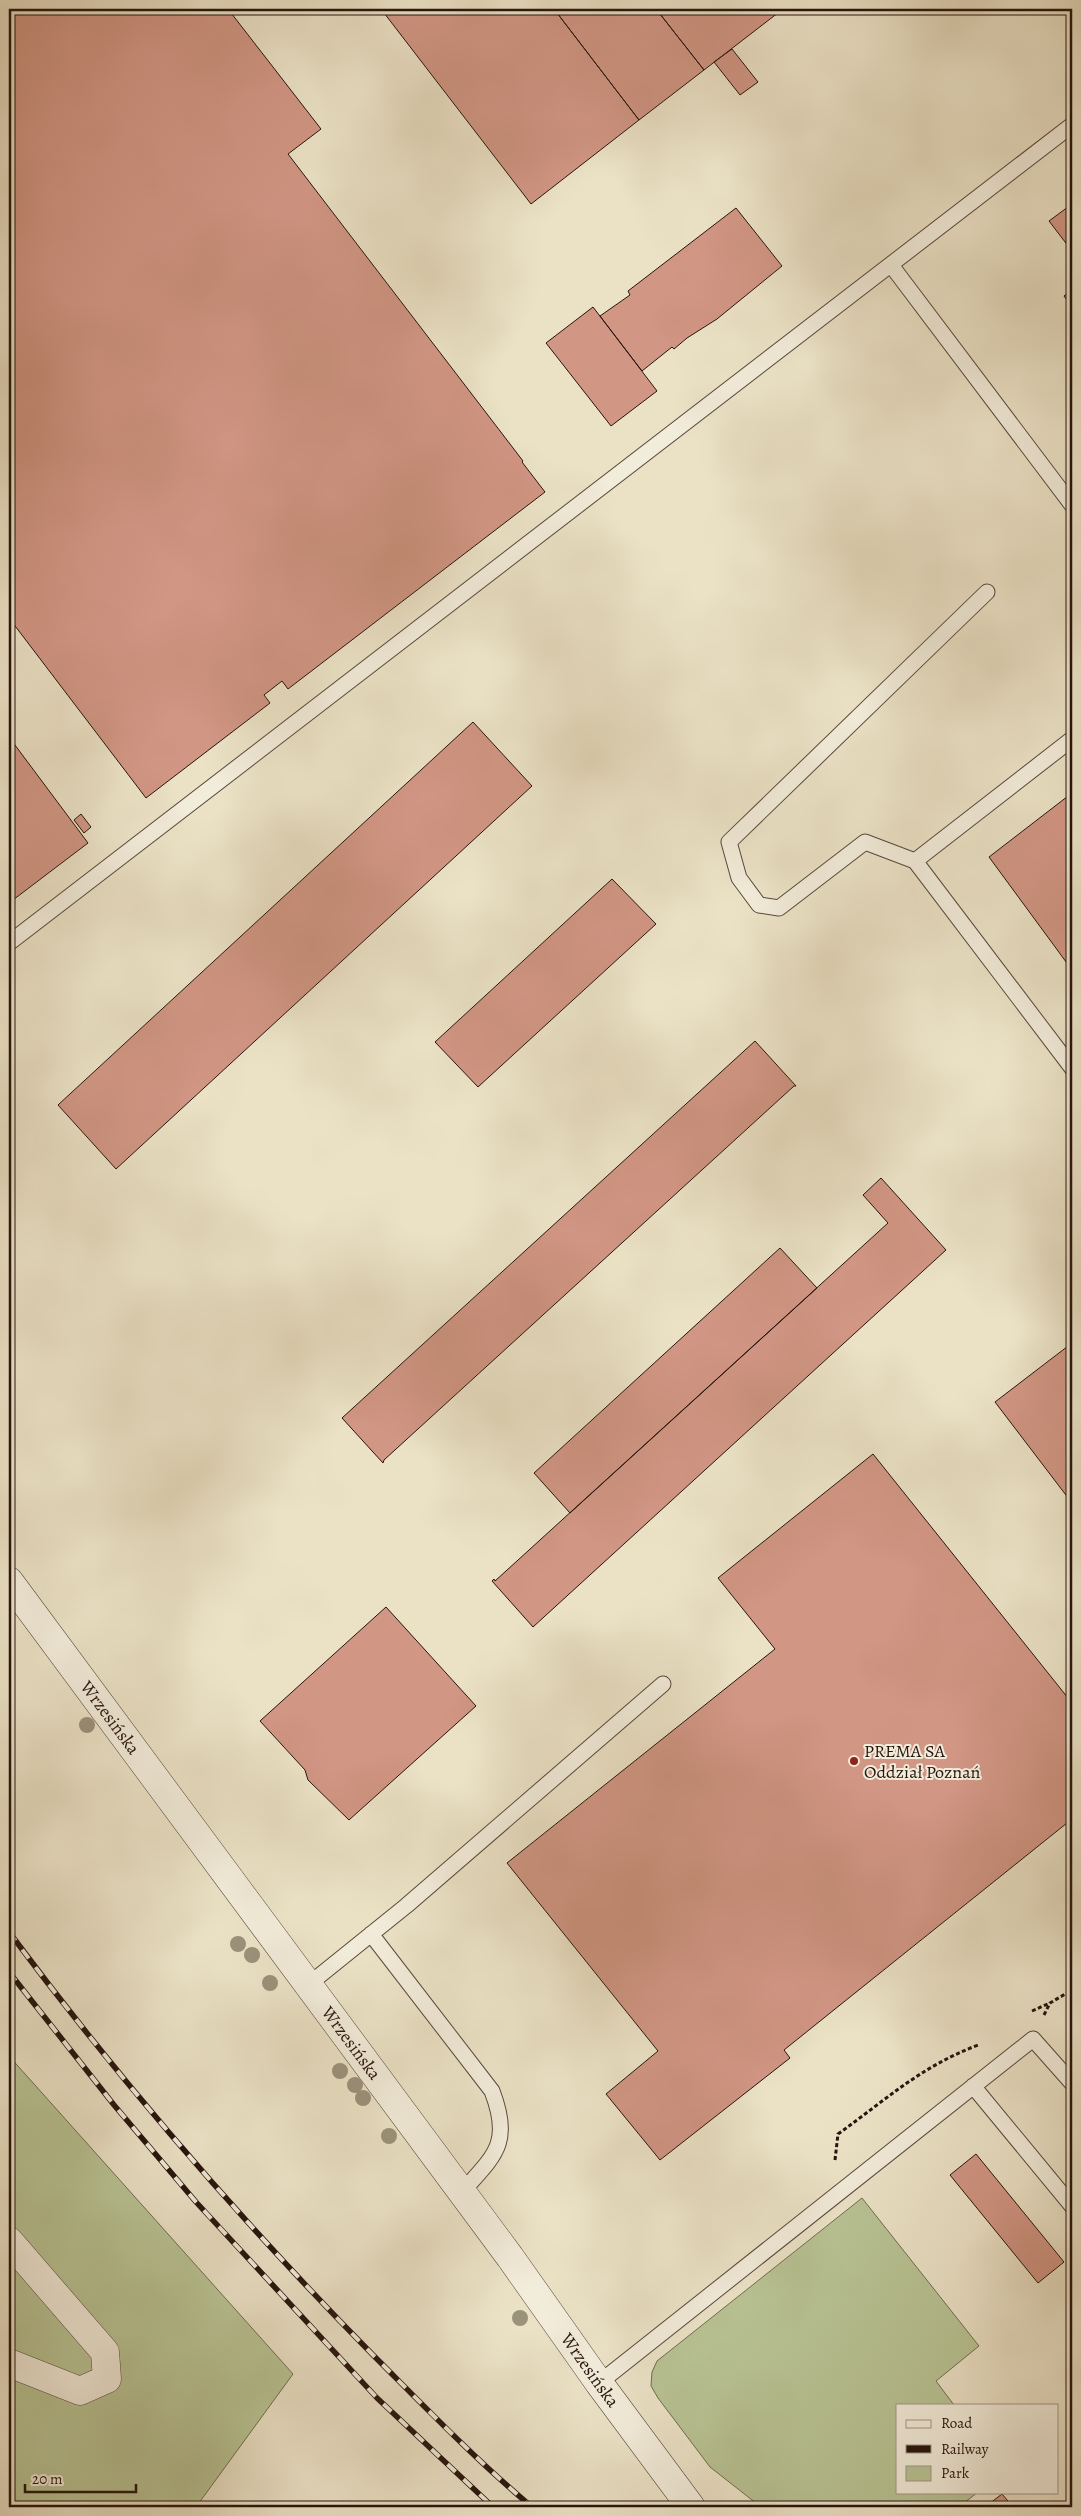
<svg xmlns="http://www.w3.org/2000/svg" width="1081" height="2516" font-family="Alegreya,serif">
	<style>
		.green { fill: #b8c394; stroke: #706c51 }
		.building { fill: #d19684; stroke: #27140e }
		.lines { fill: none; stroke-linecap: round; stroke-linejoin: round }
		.service-casing { stroke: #58483c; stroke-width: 17 }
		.minor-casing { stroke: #58483c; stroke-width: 29 }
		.path { stroke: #27140e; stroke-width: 3; stroke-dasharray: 4 2.5; stroke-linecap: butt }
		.service { stroke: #f2ecda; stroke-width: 15 }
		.minor { stroke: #f2ecda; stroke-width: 28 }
		.rail-casing { stroke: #27140e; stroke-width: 5.5 }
		.rail { stroke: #f2ecda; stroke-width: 4; stroke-dasharray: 11; stroke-linecap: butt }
		.tree { fill: #9b927b }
		.poi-dot { fill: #8f2418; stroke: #f2ecda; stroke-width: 2 }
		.labels { text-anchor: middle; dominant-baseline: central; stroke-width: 4; stroke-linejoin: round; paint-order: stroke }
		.street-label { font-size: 18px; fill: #27140e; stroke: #f2ecda }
		.poi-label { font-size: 18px; fill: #27140e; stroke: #f2ecda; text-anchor: start }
	</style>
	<rect width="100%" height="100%" fill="#ebe2c6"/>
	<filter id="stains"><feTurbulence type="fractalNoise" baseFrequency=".004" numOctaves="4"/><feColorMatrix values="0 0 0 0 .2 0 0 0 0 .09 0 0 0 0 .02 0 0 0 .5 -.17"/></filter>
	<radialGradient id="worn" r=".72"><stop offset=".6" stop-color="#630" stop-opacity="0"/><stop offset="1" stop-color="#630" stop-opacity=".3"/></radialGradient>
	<path class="green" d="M 9,2056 L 293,2374 L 196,2507 L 9,2507 Z
		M 862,2198 L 979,2346 L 936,2381 L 954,2405 L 897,2405 L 897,2492 L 978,2492 L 959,2507 L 761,2507 L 710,2467 L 658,2398 L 651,2386 L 652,2372 L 657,2361 Z"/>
	<path class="building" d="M 9,9 L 228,9 L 321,129 L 288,154 L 523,461 L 522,462 L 545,492 L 288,689 L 282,681 L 264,695 L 270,703 L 146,798 L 9,618 Z
		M 381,9 L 554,9 L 639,120 L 531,204 Z
		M 554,9 L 667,9 L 660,14 L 704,70 L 639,120 Z
		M 667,9 L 783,9 L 704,70 L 660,14 Z
		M 732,49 L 758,82 L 740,95 L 714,62 Z
		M 1072,204 L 1072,251 L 1049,221 Z
		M 736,208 L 782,266 L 717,319 L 687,338 L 674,349 L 672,347 L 642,371 L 600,316 L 630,295 L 628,291 Z
		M 1072,289 L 1072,307 L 1064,296 Z
		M 593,307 L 657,391 L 611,426 L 546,343 Z
		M 473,722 L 532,786 L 116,1169 L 58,1105 Z
		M 9,737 L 88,843 L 9,903 Z
		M 1072,793 L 1072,970 L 989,857 Z
		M 81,814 L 91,827 L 84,833 L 74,820 Z
		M 612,879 L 656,924 L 478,1087 L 435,1042 Z
		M 755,1041 L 796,1086 L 794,1086 L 384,1460 L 383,1463 L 342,1418 Z
		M 881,1178 L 946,1250 L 533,1627 L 492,1581 L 494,1579 L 495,1581 L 888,1223 L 863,1195 Z
		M 780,1248 L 817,1288 L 570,1513 L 534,1473 Z
		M 1072,1343 L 1072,1503 L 995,1402 Z
		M 873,1454 L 1072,1703 L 1072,1819 L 784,2050 L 790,2058 L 660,2160 L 606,2094 L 658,2051 L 507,1863 L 775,1649 L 718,1578 Z
		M 386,1607 L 476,1706 L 349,1820 L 308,1780 L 305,1770 L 260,1721 Z
		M 976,2154 L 1064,2262 L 1038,2283 L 950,2175 Z
		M 1002,2494 L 1013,2507 L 985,2507 Z"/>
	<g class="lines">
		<g class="service-casing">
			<path id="service" d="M 891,265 L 1072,505
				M 1072,739 L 915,861 L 1072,1068
				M 915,861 L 865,842 L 779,908 L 759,905 L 739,878 L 729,842 L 987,592
				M 9,943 L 1072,125
				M 371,1934 L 492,2091 C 512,2143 495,2155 462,2192
				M 308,1985 L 406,1906 L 663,1684
				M 973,2086 L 1072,2206
				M 599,2383 L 1033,2039 L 1072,2083"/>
		</g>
		<g class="minor-casing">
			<g id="minor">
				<path id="s1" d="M 9,1581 L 510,2257 L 599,2383 L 691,2507"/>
				<path d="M 9,2241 L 105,2352 L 107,2379 L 80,2391 L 9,2363"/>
			</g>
		</g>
		<path class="path" d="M 1032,2011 L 1050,2003
			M 1044,2015 L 1050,2003 L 1072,1990
			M 835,2160 L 838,2134 C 887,2099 920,2067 978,2045"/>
		<use href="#service" class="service"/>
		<use href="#minor" class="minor"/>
		<g class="rail-casing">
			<path id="rail" d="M 9,1932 C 120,2081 243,2223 374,2356 C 425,2407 476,2460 532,2507
				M 9,1972 L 114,2105 L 196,2202 L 377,2398 L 493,2507"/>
		</g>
		<use href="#rail" class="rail"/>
	</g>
	<g class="tree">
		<circle cx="87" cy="1725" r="8"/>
		<circle cx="238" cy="1944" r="8"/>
		<circle cx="252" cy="1955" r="8"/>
		<circle cx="270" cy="1983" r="8"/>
		<circle cx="340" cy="2071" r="8"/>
		<circle cx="355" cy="2085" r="8"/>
		<circle cx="363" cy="2098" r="8"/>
		<circle cx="389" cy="2136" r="8"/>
		<circle cx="520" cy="2318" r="8"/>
	</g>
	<circle class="poi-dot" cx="854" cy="1761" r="5"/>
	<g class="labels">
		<g class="street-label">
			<text stroke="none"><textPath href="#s1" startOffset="170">Wrzesińska</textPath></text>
			<text stroke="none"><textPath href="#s1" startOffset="575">Wrzesińska</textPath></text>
			<text stroke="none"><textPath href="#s1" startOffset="980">Wrzesińska</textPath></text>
		</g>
		<g class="poi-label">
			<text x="864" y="1751">PREMA SA<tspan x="864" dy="21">Oddział Poznań</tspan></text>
		</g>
	</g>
	<rect width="1081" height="2516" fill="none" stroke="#ebe2c6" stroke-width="30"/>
	<rect x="10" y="10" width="1061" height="2496" fill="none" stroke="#27140e" stroke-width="2.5"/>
	<rect x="15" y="15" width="1051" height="2486" fill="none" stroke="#27140e"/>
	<rect x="896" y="2404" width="162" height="90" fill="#f2ecda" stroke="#a19688"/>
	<rect x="906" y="2420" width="25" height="8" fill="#f2ecda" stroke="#a19688"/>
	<text x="941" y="2428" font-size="15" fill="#27140e">Road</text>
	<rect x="906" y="2445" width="25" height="8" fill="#27140e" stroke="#a19688"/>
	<text x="941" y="2454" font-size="15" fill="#27140e">Railway</text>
	<rect x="906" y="2466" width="25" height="15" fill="#b8c394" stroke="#a19688"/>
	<text x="941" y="2478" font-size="15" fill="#27140e">Park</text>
	<path d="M25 2484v8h111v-8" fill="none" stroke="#27140e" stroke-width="2.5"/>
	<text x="32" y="2484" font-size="15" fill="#27140e" stroke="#f2ecda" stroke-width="4" paint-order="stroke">20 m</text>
	<rect width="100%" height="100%" filter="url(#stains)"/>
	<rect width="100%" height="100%" fill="url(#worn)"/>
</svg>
